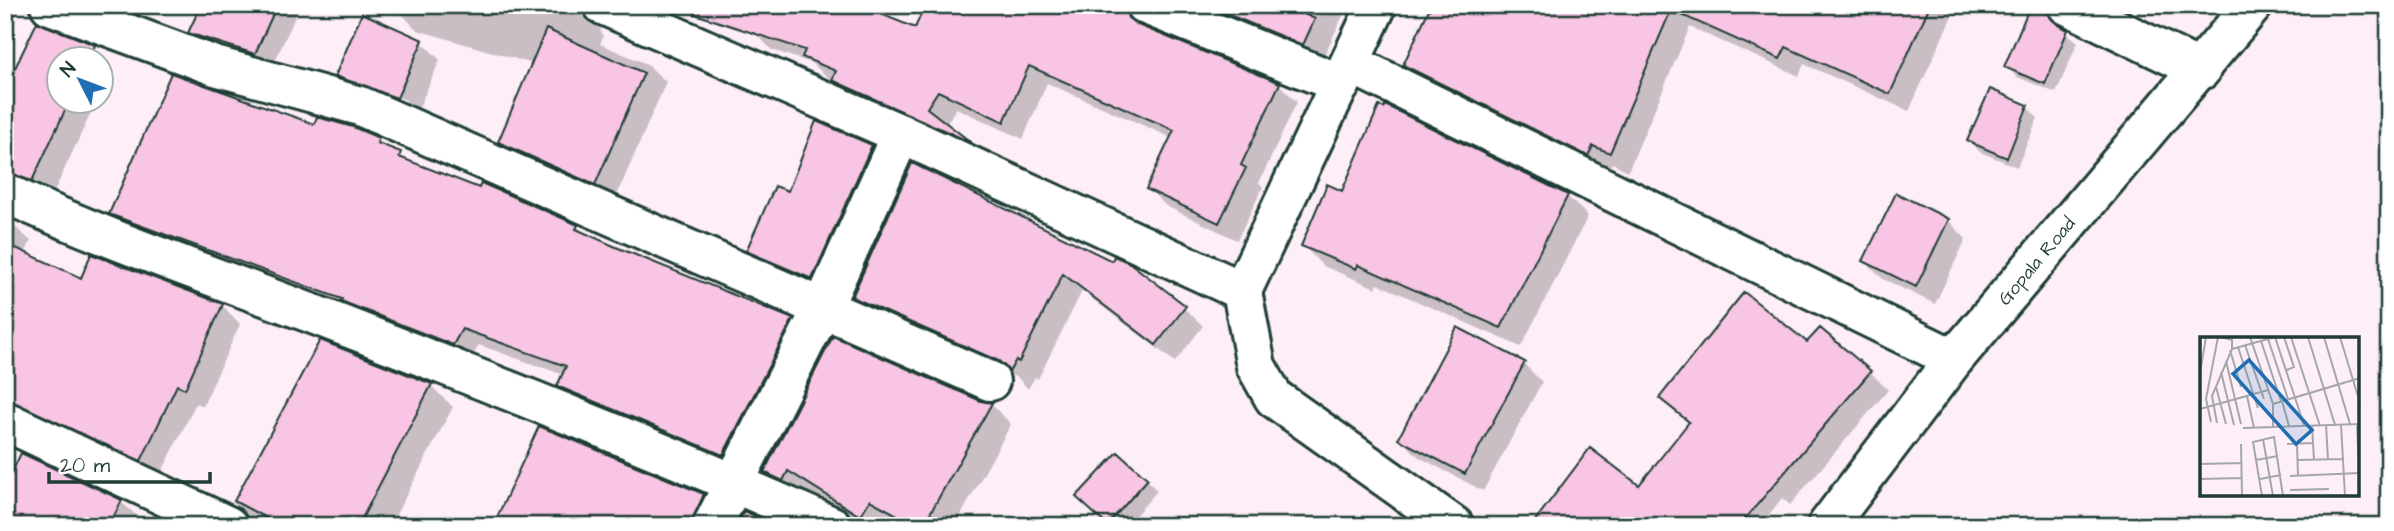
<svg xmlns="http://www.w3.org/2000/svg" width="2394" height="531" font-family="'Architects Daughter',sans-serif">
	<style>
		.shadow { fill: #0003; fill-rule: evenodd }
		.building { fill: #f8c5e4; stroke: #1f3d34; stroke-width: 2 }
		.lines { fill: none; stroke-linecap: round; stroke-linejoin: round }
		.street-casing { stroke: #1f3d34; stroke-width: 44 }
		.street { stroke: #fff; stroke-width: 38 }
		.labels { text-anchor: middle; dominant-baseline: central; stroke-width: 5; stroke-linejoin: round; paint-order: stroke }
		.street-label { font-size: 19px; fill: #1f3d34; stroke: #fff }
		.inset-road { fill: none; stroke: #a4a7a9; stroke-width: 2 }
		.view { fill: #1f6fb2; fill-opacity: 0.15; stroke: #1f6fb2; stroke-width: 3.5 }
		.inset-edge { fill: none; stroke: #1f3d34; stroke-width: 3.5 }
	</style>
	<rect width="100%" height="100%" fill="#fdeef7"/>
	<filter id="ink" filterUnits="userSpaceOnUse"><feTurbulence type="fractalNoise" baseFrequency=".0143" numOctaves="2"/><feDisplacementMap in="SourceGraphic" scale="14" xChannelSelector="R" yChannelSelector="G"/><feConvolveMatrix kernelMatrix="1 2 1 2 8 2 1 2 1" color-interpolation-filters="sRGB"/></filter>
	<g filter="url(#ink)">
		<path class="shadow" d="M 203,5 L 296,5 L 299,8 L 271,70 L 207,49 L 191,32 Z
			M 401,5 L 609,5 L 601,14 L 599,26 L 603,37 L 600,44 L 647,64 L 666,82 L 614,202 L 519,160 L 500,142 L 533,64 L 417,30 L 399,11 Z
			M 927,5 L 1151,5 L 1144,15 L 1142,29 L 1279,84 L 1297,102 L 1259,183 L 1263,187 L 1237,240 L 1166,206 L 1148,188 L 1172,138 L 1047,83 L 1023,139 L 956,108 L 946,125 L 984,157 L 853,98 L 811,63 L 772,50 L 754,32 L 916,30 Z
			M 1181,5 L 1348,5 L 1321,62 Z
			M 1433,5 L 1957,5 L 1909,111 L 1804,64 L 1799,76 L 1690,27 L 1628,171 L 1612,163 L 1607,173 L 1424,83 L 1405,65 Z
			M 37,26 L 92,51 L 100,60 L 60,60 L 60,102 L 96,102 L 51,198 L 5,200 L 5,93 Z
			M 2059,27 L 2078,42 L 2056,93 L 2017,77 L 2006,66 Z
			M 422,42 L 440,60 L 415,116 L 355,94 L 337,76 ZM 357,82 L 406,100 L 405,103 L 357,86 Z
			M 102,61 L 110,70 L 102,89 Z
			M 2027,107 L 2038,118 L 2017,167 L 1980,152 L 1969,141 Z
			M 315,126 L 378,140 L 409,162 L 577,226 L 585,235 L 792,320 L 809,337 L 741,471 L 576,403 L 559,386 L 564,375 L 479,345 L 470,361 L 128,230 L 111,213 Z
			M 871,147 L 886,162 L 827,294 L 764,266 L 748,250 L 789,193 Z
			M 1343,193 L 1567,196 L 1588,216 L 1521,347 L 1378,284 L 1376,288 L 1323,266 L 1303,246 Z
			M 5,218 L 31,241 L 25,254 L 82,280 L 222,305 L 240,324 L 203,406 L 196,403 L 159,478 L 5,407 Z
			M 1948,220 L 1966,239 L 1935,304 L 1883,279 L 1865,261 Z
			M 1113,263 L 1184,308 L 1203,326 L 1175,362 L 1082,291 L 1038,379 L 1035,377 L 1028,389 L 1018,378 L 872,315 L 854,296 Z
			M 321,342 L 431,386 L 453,407 L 390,526 L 251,526 L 250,518 L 235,504 Z
			M 1807,345 L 1870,372 L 1888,390 L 1790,505 L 1782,498 L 1760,526 L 1533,526 L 1639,487 L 1690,424 L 1661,398 Z
			M 1524,364 L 1542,382 L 1483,491 L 1419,457 L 1400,439 Z
			M 981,403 L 991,404 L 1011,424 L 955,526 L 855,526 L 786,492 L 766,472 Z
			M 1147,480 L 1157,491 L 1126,526 L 1109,526 L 1089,508 Z
			M 703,496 L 723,516 L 719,526 L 495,526 Z
			M 121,502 L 149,526 L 5,526 Z"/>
		<path class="building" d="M 201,5 L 277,5 L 255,54 L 188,33 Z
			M 696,5 L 859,5 L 915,28 L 925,5 L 1125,5 L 1128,18 L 1138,25 L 1280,83 L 1241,165 L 1246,168 L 1219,223 L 1146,189 L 1174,130 L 1029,66 L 1004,122 L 938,91 L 927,108 L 972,143 L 832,80 L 836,71 L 802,57 L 805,50 L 695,14 Z
			M 1205,5 L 1285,5 L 1315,19 L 1303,45 Z
			M 1431,5 L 1930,5 L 1890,94 L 1786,47 L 1780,59 L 1671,10 L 1610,153 L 1593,146 L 1588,156 L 1403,65 Z
			M 2030,6 L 2047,13 L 2057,24 L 2068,30 L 2045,84 L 2004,67 Z
			M 362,13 L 423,40 L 397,98 L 335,76 Z
			M 37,22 L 95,45 L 89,60 L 60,60 L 60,102 L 69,102 L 32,181 L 5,172 L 5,89 Z
			M 546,29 L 644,73 L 595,185 L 498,142 Z
			M 171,73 L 314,124 L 317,117 L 353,127 L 379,138 L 377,143 L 401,152 L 399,157 L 479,188 L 481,183 L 578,225 L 576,229 L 616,247 L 793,319 L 723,455 L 557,386 L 566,366 L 462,329 L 453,345 L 341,301 L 342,299 L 109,214 Z
			M 1990,89 L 2028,105 L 2007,158 L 1967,141 Z
			M 1385,105 L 1568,195 L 1501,328 L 1358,265 L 1356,269 L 1301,246 L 1327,184 L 1342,191 L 1379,106 L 1384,108 Z
			M 816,121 L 872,145 L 812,279 L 746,251 L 775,186 L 788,191 Z
			M 912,163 L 1112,261 L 1114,256 L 1130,263 L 1186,306 L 1156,345 L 1063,274 L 1019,362 L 1016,360 L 1009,372 L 999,361 L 852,297 Z
			M 1896,193 L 1949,219 L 1916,287 L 1863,261 Z
			M 5,243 L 81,278 L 91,254 L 223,304 L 185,389 L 177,385 L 141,461 L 5,399 Z
			M 1744,292 L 1807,342 L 1820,328 L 1871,371 L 1739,526 L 1531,526 L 1590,448 L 1639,485 L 1689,422 L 1659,398 Z
			M 1457,327 L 1525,362 L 1465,474 L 1398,439 Z
			M 833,336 L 981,401 L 992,403 L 923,526 L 917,526 L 870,500 L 860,516 L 788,471 L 783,481 L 764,472 Z
			M 320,340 L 432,384 L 358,526 L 281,526 L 234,501 Z
			M 539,426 L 704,494 L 690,526 L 493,526 Z
			M 1118,452 L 1148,479 L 1107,525 L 1076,497 Z
			M 21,453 L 122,500 L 109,526 L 5,526 L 5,487 Z
			M 744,511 L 764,520 L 762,526 L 737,526 Z"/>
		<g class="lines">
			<g class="street-casing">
				<g id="street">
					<path d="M 50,5 L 215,66 L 360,106 L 990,381"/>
					<path d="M 603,5 L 901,134 L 1242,291 L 1256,366 L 1274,398 L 1454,526"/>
					<path d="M 1146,5 L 1341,84"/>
					<path d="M 2067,5 L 2201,70"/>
					<path d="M 1351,64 L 1954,359"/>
					<path d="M 5,193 C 109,241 219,278 326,319 C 496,385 666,452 832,526"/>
					<path d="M 1242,291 L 1377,5"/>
					<path d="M 5,421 L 228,526"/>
					<path d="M 712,526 L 823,307 L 901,134"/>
					<path id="s1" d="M 1827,526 L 1954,359 L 2253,5"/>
				</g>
			</g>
			<use href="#street" class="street"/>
		</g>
	</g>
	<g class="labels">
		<g class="street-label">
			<text stroke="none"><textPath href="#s1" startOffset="338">Gopala Road</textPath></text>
		</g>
	</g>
	<g transform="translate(2200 337)">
		<rect width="159" height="159" fill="#fdeef7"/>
		<path class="inset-road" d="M 50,0 L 73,67 L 73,91M 75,0 L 104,88M 84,0 L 94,30 L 87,33M 91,0 L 120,89M 108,0 L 135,88M 124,0 L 150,87M 140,0 L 160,66M 68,2 L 88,62M 61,4 L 81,64M 45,8 L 64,62M 38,10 L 58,71M 32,12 L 75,0M 30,13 L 41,50M 26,24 L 41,87M 21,35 L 34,88M 0,36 L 6,0M 16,50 L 26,87M 47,59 L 54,91M 82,64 L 89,89M 73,67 L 160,41M 0,72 L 68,53M 11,85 L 6,62 L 18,0M 17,86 L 12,59 L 32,12 L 32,3 L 21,0M 126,88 L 128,123M 141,88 L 145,159M 157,88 L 159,136M 112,89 L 114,123M 43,91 L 160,87M 63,102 L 73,159M 41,107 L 42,159M 87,107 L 113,106M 97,107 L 98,139M 56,123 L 78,119M 97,123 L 143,122M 0,127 L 42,126M 90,139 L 160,136M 0,142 L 42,141M 60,142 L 81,138M 90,153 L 129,152M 62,159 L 53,105 L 74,100 L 83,159"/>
		<path class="view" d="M 49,23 L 112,93 L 96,107 L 33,37 Z"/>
		<rect width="159" height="159" class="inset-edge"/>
	</g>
	<rect width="2394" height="531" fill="none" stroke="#fff" stroke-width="28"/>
	<rect x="14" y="14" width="2366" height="503" fill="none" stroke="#1f3d34" stroke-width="2.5" filter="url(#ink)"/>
	<g transform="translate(80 80) rotate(312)"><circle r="33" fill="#ffffff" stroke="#a5b1ae" stroke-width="2"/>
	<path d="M0-5L12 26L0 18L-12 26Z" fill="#1f6fb2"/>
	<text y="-10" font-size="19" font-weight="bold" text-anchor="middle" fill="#1f3d34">N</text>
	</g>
	<path d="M49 472v10h161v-10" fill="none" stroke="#1f3d34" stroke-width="3.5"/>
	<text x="60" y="472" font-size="21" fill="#1f3d34" stroke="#ffffff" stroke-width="5" paint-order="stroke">20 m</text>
</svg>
